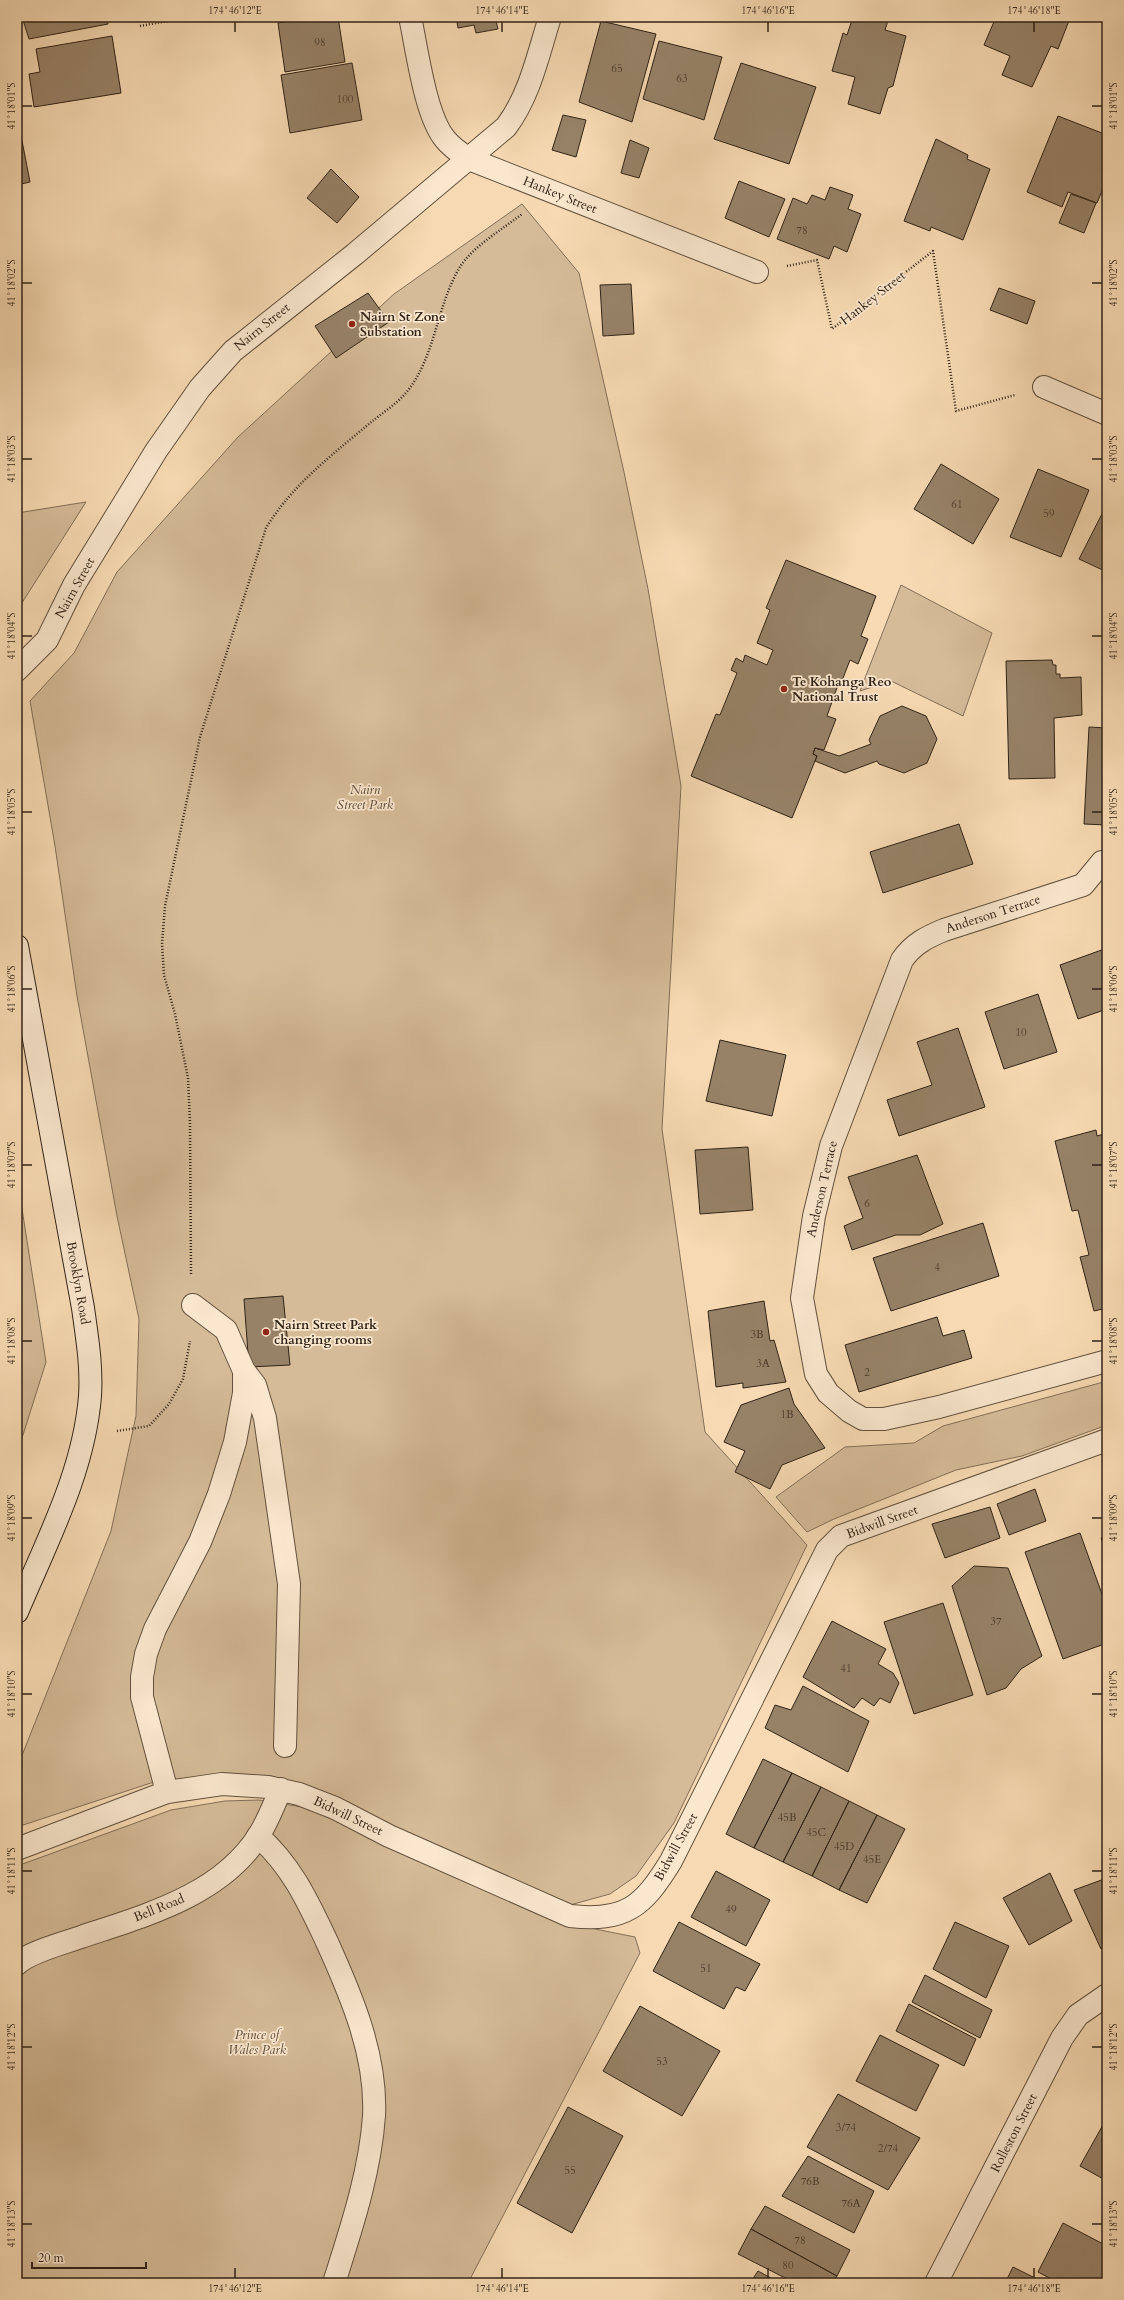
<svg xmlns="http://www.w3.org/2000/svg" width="1124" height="2300" font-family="Cardo,serif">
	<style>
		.green { fill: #d5bb98; stroke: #826f58 }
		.building { fill: #978268; stroke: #302317 }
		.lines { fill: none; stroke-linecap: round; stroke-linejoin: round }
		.lane-casing { stroke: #62513e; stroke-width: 24 }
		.street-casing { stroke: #62513e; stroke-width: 24 }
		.secondary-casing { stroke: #302317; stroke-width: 24 }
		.path { stroke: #302317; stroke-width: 2.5; stroke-dasharray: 1 2; stroke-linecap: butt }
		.lane { stroke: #fae7ce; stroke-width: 22 }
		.street { stroke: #fae7ce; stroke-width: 22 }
		.secondary { stroke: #fae7ce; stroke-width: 22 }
		.ticks { fill: none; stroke: #302317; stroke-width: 1.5 }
		.poi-dot { fill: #8f2418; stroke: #fae7ce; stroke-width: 1.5 }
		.labels { text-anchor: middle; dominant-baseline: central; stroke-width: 3.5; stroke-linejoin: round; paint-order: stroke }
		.number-label { font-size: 11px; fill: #4a3b2b }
		.street-label { font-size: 13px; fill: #302317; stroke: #fae7ce }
		.poi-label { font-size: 13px; font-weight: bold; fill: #302317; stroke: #fae7ce; text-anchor: start }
		.park-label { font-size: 13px; font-style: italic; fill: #594937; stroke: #fae7ce }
		.neatline { fill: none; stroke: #302317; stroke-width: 1.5 }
		.ticks-label { font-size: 10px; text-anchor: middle; fill: #302317 }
	</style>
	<rect width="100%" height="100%" fill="#f7dab3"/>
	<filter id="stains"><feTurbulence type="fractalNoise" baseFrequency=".005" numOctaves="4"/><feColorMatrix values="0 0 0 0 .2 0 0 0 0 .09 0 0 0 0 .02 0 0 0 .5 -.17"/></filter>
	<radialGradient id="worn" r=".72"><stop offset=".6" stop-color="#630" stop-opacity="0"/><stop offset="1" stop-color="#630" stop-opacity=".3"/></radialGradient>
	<path class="green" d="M 522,204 L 579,273 L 624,472 L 648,589 L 681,786 L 662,1129 L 705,1432 L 807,1545 L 674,1823 L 636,1876 L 610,1894 L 570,1905 L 464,1867 L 344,1801 L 271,1776 L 154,1782 L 17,1827 L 17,1768 L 111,1531 L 136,1416 L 139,1319 L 117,1216 L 77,996 L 55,846 L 30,701 L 74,653 L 117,572 L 238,437 L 394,294 Z
		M 86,502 L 20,606 L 17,597 L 17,513 Z
		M 901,585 L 992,633 L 963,716 L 891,681 L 860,691 Z
		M 17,1177 L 46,1362 L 17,1454 Z
		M 1107,1381 L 1107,1425 L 1022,1456 L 956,1470 L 834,1519 L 807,1532 L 776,1497 L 845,1447 L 914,1443 L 943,1426 Z
		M 259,1800 L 333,1812 L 565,1923 L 635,1937 L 640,1953 L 468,2283 L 17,2283 L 17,1866 L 171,1810 L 225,1801 Z"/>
	<path class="building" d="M 22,17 L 107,17 L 108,24 L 29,39 Z
		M 312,17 L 338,17 L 345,62 L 285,72 L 278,23 Z
		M 456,17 L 511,17 L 511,18 L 496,21 L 498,29 L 476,33 L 474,25 L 458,28 Z
		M 853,17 L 889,17 L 885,30 L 906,36 L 893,86 L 888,88 L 880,114 L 848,104 L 855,77 L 832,71 L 843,33 L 847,35 Z
		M 996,17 L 1070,18 L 1058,49 L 1051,46 L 1032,87 L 1002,75 L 1010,56 L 984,45 Z
		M 601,21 L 656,34 L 632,122 L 579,102 Z
		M 112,36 L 121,93 L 34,107 L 29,74 L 40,72 L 36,49 Z
		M 659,41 L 722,57 L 704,120 L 643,99 Z
		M 352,63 L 362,120 L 290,133 L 281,75 Z
		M 741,63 L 816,87 L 789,164 L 714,139 Z
		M 563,115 L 586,120 L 576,157 L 552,150 Z
		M 1058,116 L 1107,135 L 1107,179 L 1097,203 L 1068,192 L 1062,207 L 1027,192 Z
		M 18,120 L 30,182 L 17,185 L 17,121 Z
		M 936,139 L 968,155 L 967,159 L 990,169 L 963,240 L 931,227 L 930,231 L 904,221 Z
		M 630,140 L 649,148 L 639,178 L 621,173 Z
		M 331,169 L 359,197 L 337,223 L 307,198 Z
		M 739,181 L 785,199 L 769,237 L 725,218 Z
		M 830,187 L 853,195 L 848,209 L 861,214 L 847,252 L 834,246 L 829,259 L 777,239 L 793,198 L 807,204 L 812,195 L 825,200 Z
		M 1071,194 L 1096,203 L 1084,233 L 1059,223 Z
		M 631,284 L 634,334 L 603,336 L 600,285 Z
		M 999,288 L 1035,301 L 1027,324 L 990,310 Z
		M 368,293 L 389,322 L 336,358 L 315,326 Z
		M 941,464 L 999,499 L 973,544 L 914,509 Z
		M 1038,469 L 1089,490 L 1061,557 L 1010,537 Z
		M 1107,504 L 1107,572 L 1079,559 Z
		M 786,560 L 876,596 L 861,636 L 868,639 L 858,664 L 850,660 L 840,686 L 838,685 L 827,716 L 836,719 L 824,750 L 815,748 L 813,754 L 817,756 L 792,818 L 691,776 L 716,714 L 720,715 L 737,673 L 731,670 L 736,658 L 743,662 L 745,655 L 767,665 L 773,650 L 757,643 L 770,610 L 766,608 Z
		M 1052,660 L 1053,665 L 1056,665 L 1056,674 L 1060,674 L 1060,678 L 1081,677 L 1082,715 L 1054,718 L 1055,778 L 1009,779 L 1006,661 Z
		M 902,706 L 926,716 L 937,739 L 927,763 L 904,773 L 879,764 L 877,761 L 845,773 L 815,761 L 817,756 L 813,754 L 815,748 L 839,756 L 871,744 L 869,740 L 880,716 Z
		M 1089,727 L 1107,728 L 1107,825 L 1084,824 Z
		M 959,824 L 973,864 L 883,893 L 870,852 Z
		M 1107,948 L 1107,1009 L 1078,1019 L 1060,965 Z
		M 1038,994 L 1057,1052 L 1004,1069 L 985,1012 Z
		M 958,1028 L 985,1107 L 899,1136 L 887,1100 L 932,1085 L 917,1042 Z
		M 720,1040 L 786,1055 L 772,1116 L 706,1101 Z
		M 1096,1130 L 1097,1136 L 1107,1133 L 1107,1308 L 1094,1311 L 1080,1257 L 1089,1255 L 1078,1210 L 1072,1211 L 1055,1141 Z
		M 748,1147 L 753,1210 L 700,1214 L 695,1150 Z
		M 917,1155 L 943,1224 L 920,1235 L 896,1235 L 852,1250 L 844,1226 L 863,1218 L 848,1177 Z
		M 983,1223 L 999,1276 L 891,1311 L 873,1258 Z
		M 283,1296 L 290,1365 L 249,1367 L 244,1299 Z
		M 764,1301 L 770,1341 L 774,1340 L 786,1382 L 743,1388 L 743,1383 L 716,1387 L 708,1311 Z
		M 937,1317 L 943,1336 L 964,1330 L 972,1358 L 859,1392 L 845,1345 Z
		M 789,1388 L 794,1404 L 825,1448 L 782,1465 L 770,1489 L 735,1472 L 745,1451 L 724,1442 L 741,1405 Z
		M 1035,1489 L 1046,1521 L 1009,1535 L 997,1504 Z
		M 990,1507 L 1000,1538 L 945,1558 L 932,1524 Z
		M 1080,1533 L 1107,1608 L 1107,1643 L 1063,1659 L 1025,1552 Z
		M 1107,1536 L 1107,1554 L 1101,1538 Z
		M 974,1566 L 1008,1568 L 1042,1656 L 1021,1669 L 1006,1688 L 987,1695 L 952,1586 Z
		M 943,1603 L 973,1695 L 914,1714 L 884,1622 Z
		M 832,1621 L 886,1649 L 878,1664 L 893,1673 L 899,1683 L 890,1703 L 880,1698 L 874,1706 L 862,1698 L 854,1708 L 803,1677 Z
		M 803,1686 L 869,1721 L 848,1772 L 765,1728 L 775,1705 L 791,1710 Z
		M 763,1759 L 792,1773 L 754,1848 L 726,1834 Z
		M 792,1773 L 821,1787 L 783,1862 L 754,1848 Z
		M 821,1787 L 849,1801 L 812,1876 L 783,1862 Z
		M 849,1801 L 877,1815 L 839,1890 L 812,1876 Z
		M 877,1815 L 905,1829 L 867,1903 L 839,1890 Z
		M 716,1871 L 770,1900 L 746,1946 L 691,1917 Z
		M 1050,1873 L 1072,1921 L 1029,1945 L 1003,1898 Z
		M 1107,1878 L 1107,1947 L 1101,1949 L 1074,1890 Z
		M 679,1922 L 760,1964 L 745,1991 L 736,1987 L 724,2009 L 653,1971 Z
		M 955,1922 L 1009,1946 L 986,1998 L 933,1969 Z
		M 925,1975 L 992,2010 L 980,2038 L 912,2002 Z
		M 909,2004 L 976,2039 L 964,2066 L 896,2031 Z
		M 640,2006 L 720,2051 L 682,2116 L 603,2071 Z
		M 880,2035 L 939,2065 L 916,2111 L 856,2081 Z
		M 838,2094 L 920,2138 L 888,2190 L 807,2147 Z
		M 568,2107 L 623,2136 L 572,2233 L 517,2203 Z
		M 1104,2123 L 1107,2124 L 1107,2181 L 1080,2166 Z
		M 808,2156 L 874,2191 L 854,2233 L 782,2196 Z
		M 765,2206 L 850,2250 L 837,2276 L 751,2229 Z
		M 1063,2223 L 1107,2246 L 1107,2283 L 1059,2283 L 1038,2272 Z
		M 751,2229 L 837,2276 L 833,2283 L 795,2283 L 738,2254 Z
		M 1013,2267 L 1045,2283 L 1005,2283 Z
		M 758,2271 L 780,2283 L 750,2283 Z"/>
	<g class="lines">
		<g class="lane-casing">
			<path id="lane" d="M 245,1372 L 255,1385 L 265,1418 L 289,1584 L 285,1746
				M 167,1792 L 142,1697 L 142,1677 L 146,1654 L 155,1629 L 200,1542 L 219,1494 L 235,1442 L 244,1393 L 244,1371 L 226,1330 L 193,1305
				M 258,1836 C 292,1866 308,1902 327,1942 C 351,1995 377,2055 374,2116 C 370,2173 351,2229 334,2283"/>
		</g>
		<g class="street-casing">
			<path id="street" d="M 410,17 C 417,49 425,115 445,139 C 451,147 460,153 469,159 L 757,272
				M 1044,387 L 1107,414
				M 17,670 L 47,640 L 74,585 L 156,451 L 200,388 L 233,351 L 355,254 L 506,127 C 530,95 538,55 550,17
				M 1102,862 L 1083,885 L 944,930 C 927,937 913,944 902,960 L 831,1146 L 814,1216 L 802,1298 L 816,1374 L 828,1393 L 849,1411 L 863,1419 L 884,1419 L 939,1407 L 1107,1361
				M 17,1849 L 167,1792 L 222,1784 L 268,1787 L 299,1794 L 335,1808 L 389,1836 L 570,1916 C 625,1922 643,1907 671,1861 L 827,1550 L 841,1536 L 1107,1440
				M 17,1964 C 29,1952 64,1943 81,1937 C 143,1916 221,1896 259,1835 C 268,1821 274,1804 281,1789
				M 936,2283 L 1062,2038 L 1078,2015 L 1107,1995"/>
		</g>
		<g class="secondary-casing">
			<path id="secondary" d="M 17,946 L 83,1308 C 87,1337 92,1366 90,1396 C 84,1472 46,1543 17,1612"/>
		</g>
		<path class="path" d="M 140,26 L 189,17
			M 787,266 L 817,260 L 832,329 L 933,251 L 956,411 L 1015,395
			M 191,1274 L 190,1123 L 188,1078 L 175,1014 L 164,975 L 162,944 L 165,906 L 200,737 L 266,528 C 292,485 332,455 370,423 C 381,414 395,405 405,394 C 436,358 436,306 460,267 C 472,247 503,229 522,214
			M 117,1431 L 149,1426 L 169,1404 L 183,1379 L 190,1341"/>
		<use href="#lane" class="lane"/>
		<use href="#street" class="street"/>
		<use href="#secondary" class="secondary"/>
	</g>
	<path class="ticks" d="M 235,22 L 235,32M 502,22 L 502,32M 768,22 L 768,32M 1034,22 L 1034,32M 22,106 L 32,106M 1092,106 L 1102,106M 22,283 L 32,283M 1092,283 L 1102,283M 22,459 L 32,459M 1092,459 L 1102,459M 22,636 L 32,636M 1092,636 L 1102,636M 22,812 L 32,812M 1092,812 L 1102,812M 22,989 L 32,989M 1092,989 L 1102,989M 22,1165 L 32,1165M 1092,1165 L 1102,1165M 22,1341 L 32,1341M 1092,1341 L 1102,1341M 22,1518 L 32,1518M 1092,1518 L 1102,1518M 22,1694 L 32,1694M 1092,1694 L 1102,1694M 22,1871 L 32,1871M 1092,1871 L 1102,1871M 22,2047 L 32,2047M 1092,2047 L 1102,2047M 22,2224 L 32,2224M 1092,2224 L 1102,2224M 235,2268 L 235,2278M 502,2268 L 502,2278M 768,2268 L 768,2278M 1034,2268 L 1034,2278"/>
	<g class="poi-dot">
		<circle cx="352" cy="324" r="4"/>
		<circle cx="784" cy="689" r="4"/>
		<circle cx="266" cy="1332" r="4"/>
	</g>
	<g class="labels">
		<g class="number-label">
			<text x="320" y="42">98</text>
			<text x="617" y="68">65</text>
			<text x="682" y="78">63</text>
			<text x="345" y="99">100</text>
			<text x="802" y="230">78</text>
			<text x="957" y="504">61</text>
			<text x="1049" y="513">59</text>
			<text x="1021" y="1032">10</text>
			<text x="867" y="1203">6</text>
			<text x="937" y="1267">4</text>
			<text x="757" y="1334">3B</text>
			<text x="763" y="1363">3A</text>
			<text x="867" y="1372">2</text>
			<text x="787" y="1414">1B</text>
			<text x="996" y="1621">37</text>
			<text x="846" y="1668">41</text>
			<text x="787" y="1817">45B</text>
			<text x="816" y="1832">45C</text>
			<text x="844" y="1846">45D</text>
			<text x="872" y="1859">45E</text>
			<text x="731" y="1909">49</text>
			<text x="706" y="1968">51</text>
			<text x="662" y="2061">53</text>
			<text x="846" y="2127">3/74</text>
			<text x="888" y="2148">2/74</text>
			<text x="570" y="2170">55</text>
			<text x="810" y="2181">76B</text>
			<text x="851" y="2203">76A</text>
			<text x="800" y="2240">78</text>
			<text x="788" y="2265">80</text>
		</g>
		<g class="street-label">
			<text transform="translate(560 195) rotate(22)">Hankey Street</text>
			<text transform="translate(873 298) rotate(-38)">Hankey Street</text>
			<text transform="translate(262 327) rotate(-39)">Nairn Street</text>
			<text transform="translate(75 588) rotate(-61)">Nairn Street</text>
			<text transform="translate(993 914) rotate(-18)">Anderson Terrace</text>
			<text transform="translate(822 1189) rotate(-77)">Anderson Terrace</text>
			<text transform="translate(78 1283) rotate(80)">Brooklyn Road</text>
			<text transform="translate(882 1522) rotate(-20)">Bidwill Street</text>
			<text transform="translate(348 1816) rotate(25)">Bidwill Street</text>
			<text transform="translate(676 1847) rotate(-61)">Bidwill Street</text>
			<text transform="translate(159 1908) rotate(-22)">Bell Road</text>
			<text transform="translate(1014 2133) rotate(-63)">Rolleston Street</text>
		</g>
		<g class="poi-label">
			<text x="360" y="317">Nairn St Zone<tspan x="360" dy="15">Substation</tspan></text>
			<text x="792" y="682">Te Kohanga Reo<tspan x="792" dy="15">National Trust</tspan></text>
			<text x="274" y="1325">Nairn Street Park<tspan x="274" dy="15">changing rooms</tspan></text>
		</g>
		<g class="park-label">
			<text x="365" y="790">Nairn<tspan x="365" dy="15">Street Park</tspan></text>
			<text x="257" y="2035">Prince of<tspan x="257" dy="15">Wales Park</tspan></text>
		</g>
	</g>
	<rect width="1124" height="2300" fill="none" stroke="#f7dab3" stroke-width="44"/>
	<path d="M32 2262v6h114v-6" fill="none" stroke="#302317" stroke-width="2"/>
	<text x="38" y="2262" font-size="12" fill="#302317" stroke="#fae7ce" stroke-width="3" paint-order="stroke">20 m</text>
	<rect x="22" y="22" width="1080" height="2256" class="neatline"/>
	<g class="ticks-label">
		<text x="235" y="14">174°46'12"E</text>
		<text x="502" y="14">174°46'14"E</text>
		<text x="768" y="14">174°46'16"E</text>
		<text x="1034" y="14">174°46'18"E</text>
		<text transform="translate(11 106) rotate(-90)" y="4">41°18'01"S</text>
		<text transform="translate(1113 106) rotate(-90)" y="4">41°18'01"S</text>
		<text transform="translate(11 283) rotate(-90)" y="4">41°18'02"S</text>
		<text transform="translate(1113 283) rotate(-90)" y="4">41°18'02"S</text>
		<text transform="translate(11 459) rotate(-90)" y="4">41°18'03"S</text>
		<text transform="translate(1113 459) rotate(-90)" y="4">41°18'03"S</text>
		<text transform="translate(11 636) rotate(-90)" y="4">41°18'04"S</text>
		<text transform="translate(1113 636) rotate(-90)" y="4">41°18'04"S</text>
		<text transform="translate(11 812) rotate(-90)" y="4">41°18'05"S</text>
		<text transform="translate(1113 812) rotate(-90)" y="4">41°18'05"S</text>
		<text transform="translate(11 989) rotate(-90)" y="4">41°18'06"S</text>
		<text transform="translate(1113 989) rotate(-90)" y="4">41°18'06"S</text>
		<text transform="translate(11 1165) rotate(-90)" y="4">41°18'07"S</text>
		<text transform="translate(1113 1165) rotate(-90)" y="4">41°18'07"S</text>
		<text transform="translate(11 1341) rotate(-90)" y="4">41°18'08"S</text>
		<text transform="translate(1113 1341) rotate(-90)" y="4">41°18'08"S</text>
		<text transform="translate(11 1518) rotate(-90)" y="4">41°18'09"S</text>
		<text transform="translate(1113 1518) rotate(-90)" y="4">41°18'09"S</text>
		<text transform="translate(11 1694) rotate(-90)" y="4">41°18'10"S</text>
		<text transform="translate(1113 1694) rotate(-90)" y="4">41°18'10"S</text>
		<text transform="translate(11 1871) rotate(-90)" y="4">41°18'11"S</text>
		<text transform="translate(1113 1871) rotate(-90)" y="4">41°18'11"S</text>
		<text transform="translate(11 2047) rotate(-90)" y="4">41°18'12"S</text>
		<text transform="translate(1113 2047) rotate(-90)" y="4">41°18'12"S</text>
		<text transform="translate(11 2224) rotate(-90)" y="4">41°18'13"S</text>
		<text transform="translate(1113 2224) rotate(-90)" y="4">41°18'13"S</text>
		<text x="235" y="2292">174°46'12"E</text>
		<text x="502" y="2292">174°46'14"E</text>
		<text x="768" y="2292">174°46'16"E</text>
		<text x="1034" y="2292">174°46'18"E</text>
	</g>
	<rect width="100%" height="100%" filter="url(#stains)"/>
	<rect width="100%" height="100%" fill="url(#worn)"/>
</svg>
